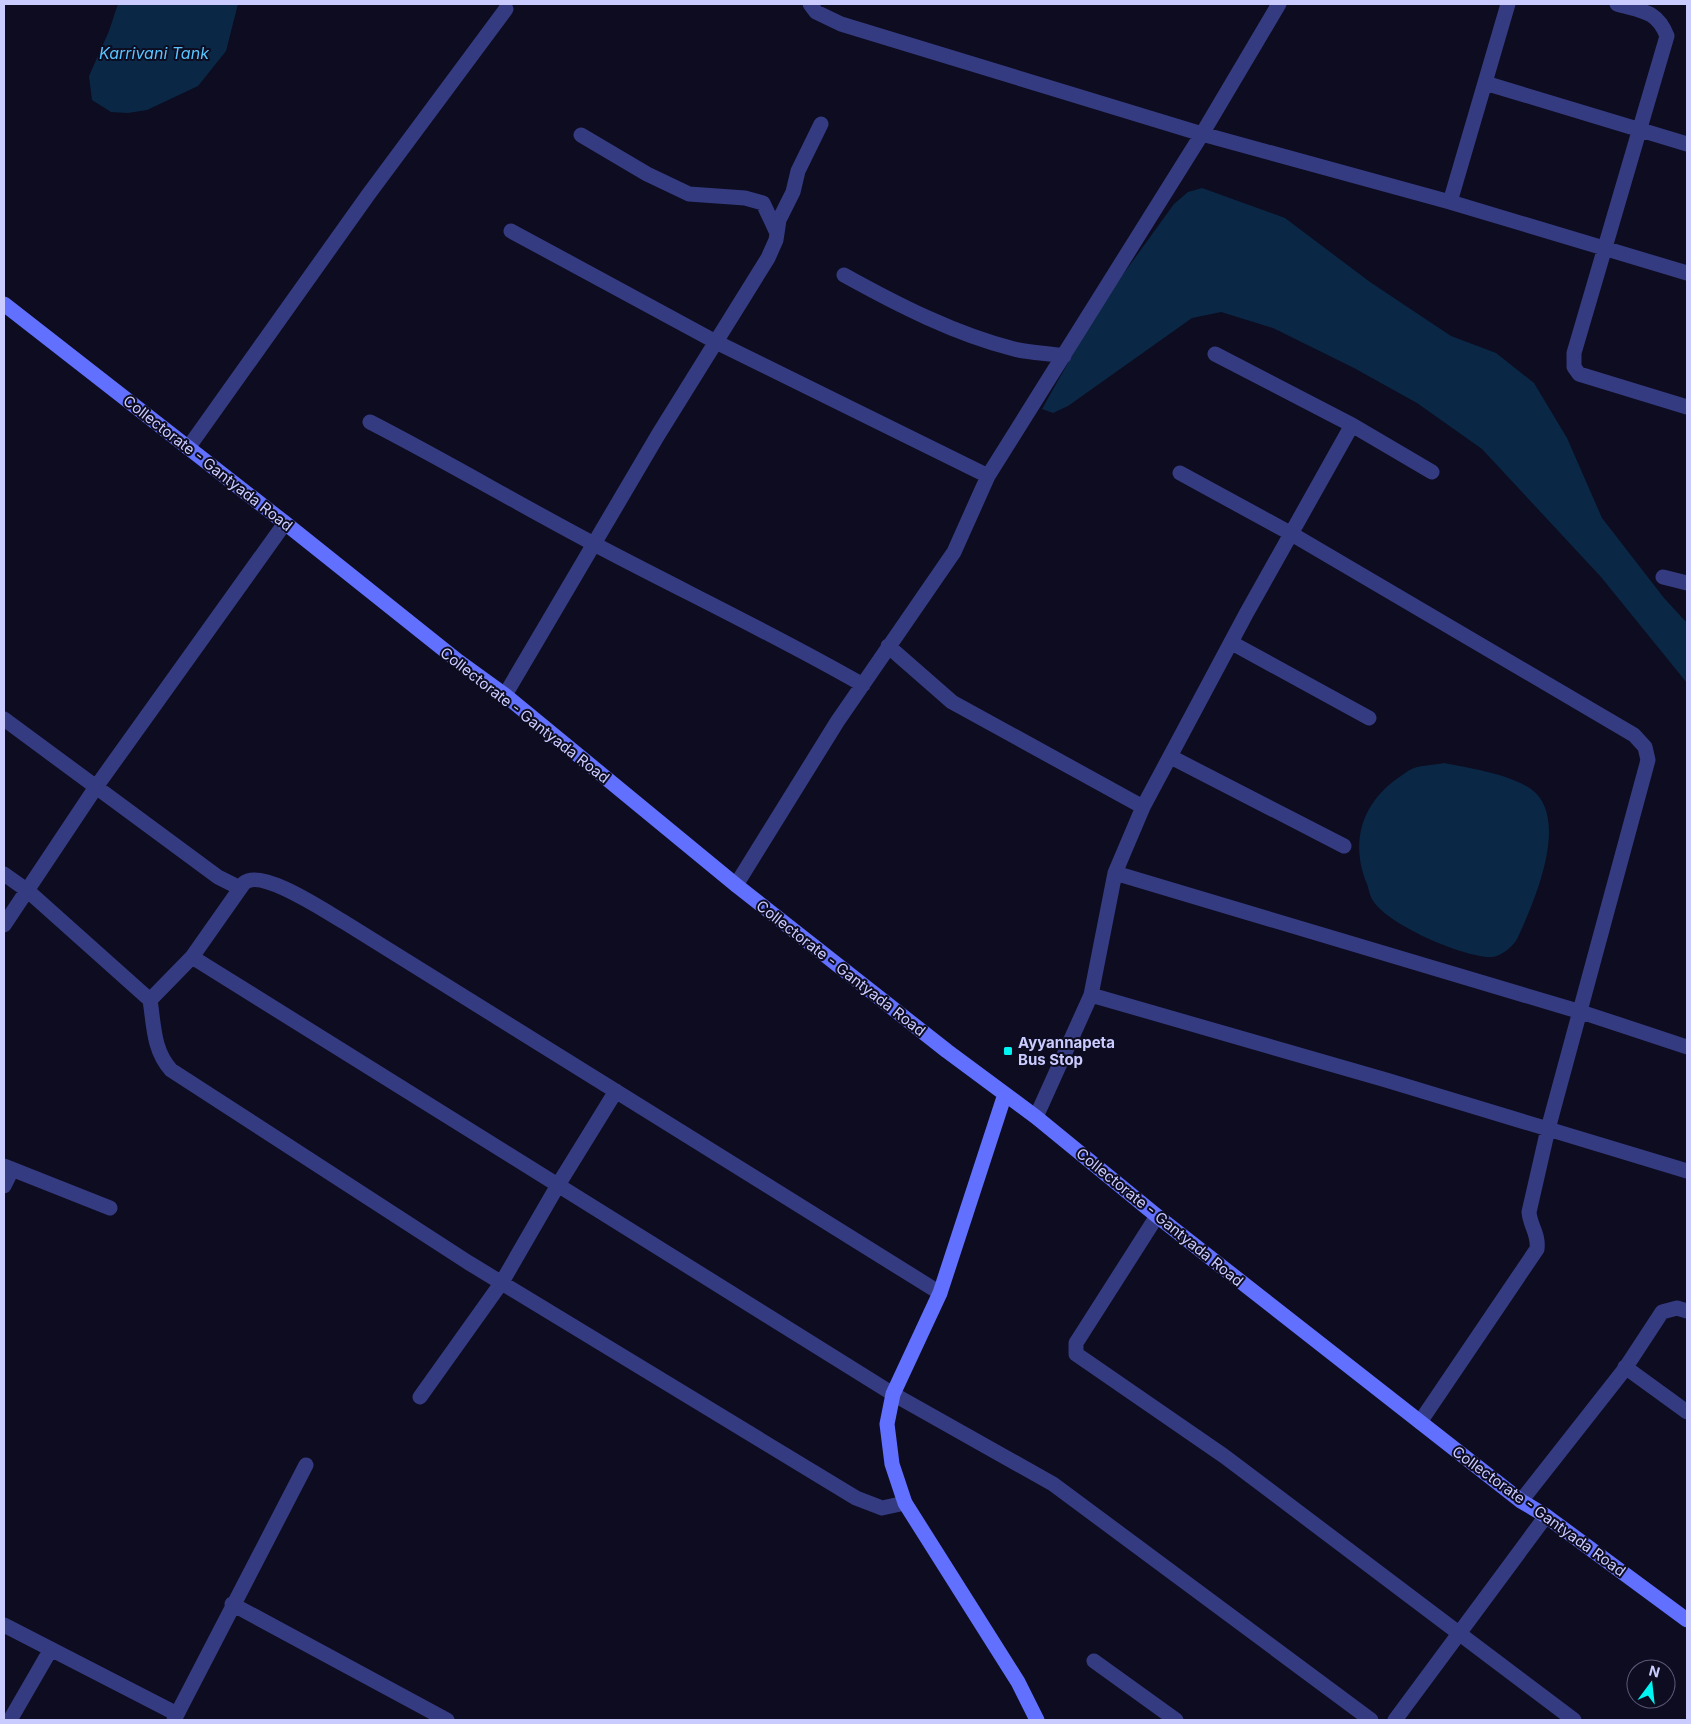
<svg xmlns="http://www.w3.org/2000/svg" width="1691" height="1724" font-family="Inter,sans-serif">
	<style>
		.water { fill: #0a2845 }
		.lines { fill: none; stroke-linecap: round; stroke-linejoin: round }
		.street { stroke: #353b80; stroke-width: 15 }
		.secondary { stroke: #6170ff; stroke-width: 15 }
		.poi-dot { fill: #00f5f2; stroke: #0d0c20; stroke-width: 2 }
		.labels { text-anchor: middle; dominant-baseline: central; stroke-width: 4; stroke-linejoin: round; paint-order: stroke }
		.street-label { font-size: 15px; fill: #cacbff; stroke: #0d0c20 }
		.poi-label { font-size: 15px; font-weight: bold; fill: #cacbff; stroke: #0d0c20; text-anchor: start }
		.water-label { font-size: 16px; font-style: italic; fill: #58c5ff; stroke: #0d0c20 }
	</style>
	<rect width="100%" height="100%" fill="#0d0c20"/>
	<path class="water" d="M 118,4 L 238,4 L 226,51 L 198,86 L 147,110 L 128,113 L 111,112 L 92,100 L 89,76 L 109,31 Z
		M 1202,188 L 1285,218 L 1370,282 L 1451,336 L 1496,353 L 1534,383 L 1567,438 L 1602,518 L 1664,598 L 1687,623 L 1687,683 L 1601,577 L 1482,449 L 1417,403 L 1354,368 L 1273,328 L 1221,312 L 1192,318 L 1068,406 L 1053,413 L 1042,409 L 1087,329 L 1116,284 L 1174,204 L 1188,192 Z
		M 1444,763 C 1469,768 1509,774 1531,789 C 1571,818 1534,902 1518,937 C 1514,946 1502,956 1492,957 C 1464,958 1389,925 1374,902 C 1370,897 1369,890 1367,884 C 1350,843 1361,804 1398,778 C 1403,775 1408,770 1414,768 C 1423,765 1434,765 1444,763 Z"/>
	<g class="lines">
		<path class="street" d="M 810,4 L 816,12 L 841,24 L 1202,134 L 1450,202 L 1687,273
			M 1617,4 C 1641,11 1657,10 1667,36 L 1574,353 L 1574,367 L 1579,374 L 1687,407
			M 1485,83 L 1687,144
			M 581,135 L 647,174 L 689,194 L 745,198 L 763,203 L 777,233
			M 1450,202 L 1508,4
			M 511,231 L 716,342 L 988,476
			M 844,275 C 898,305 955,334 1014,349 C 1030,353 1048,353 1064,356
			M 1215,354 L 1352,425 L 1432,472
			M 370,422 C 446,461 520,505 596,545 C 685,592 776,635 863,685
			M 188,448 L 368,195 L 506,9
			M 1180,473 L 1290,533 L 1634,735 L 1645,747 L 1648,760 L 1548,1129 L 1529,1212 C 1530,1226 1539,1234 1537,1249 L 1420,1422
			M 1663,577 L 1687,583
			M 1232,643 L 1369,718
			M 888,646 L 952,702 L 1143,807
			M 505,695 L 658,435 L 768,258 L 776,240 L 779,220 L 793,192 L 798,171 L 821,124
			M 4,719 L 218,877 L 240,888
			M 1171,757 L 1344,846
			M 1115,873 L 1581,1012 L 1687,1047
			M 4,874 L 28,891 L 150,1000 C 154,1025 153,1050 171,1070 L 469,1263 L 856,1498 L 882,1508 L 905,1503
			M 736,885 L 837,722 L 954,552 L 988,476 L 1202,134 L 1279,4
			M 4,925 L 96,787 L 285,523
			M 192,957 L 893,1394 L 1053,1484 L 1371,1720
			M 1091,995 L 1386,1080 L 1687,1171
			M 150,1000 L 192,957 L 244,883 C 262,868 326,912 344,922 L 940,1293
			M 1036,1117 L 1091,995 L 1115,873 L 1143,807 L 1246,614 L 1352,425
			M 4,1166 L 110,1208
			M 4,1186 L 12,1170
			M 1157,1216 L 1076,1343 L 1076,1354 L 1224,1456 L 1574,1720
			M 1625,1367 L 1687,1412
			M 420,1397 L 502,1282 L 558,1185 L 616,1091
			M 1521,1501 L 1624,1370 L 1662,1312 L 1677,1308 L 1687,1311
			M 232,1604 L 447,1720
			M 4,1625 L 177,1714
			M 1094,1661 L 1176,1720
			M 10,1720 L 51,1649
			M 174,1720 L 306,1465
			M 1395,1720 L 1546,1516"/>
		<path class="secondary" d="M 4,304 L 285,523 L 458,661 L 505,695 L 736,885 L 947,1051 L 1036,1117 L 1157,1216 L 1521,1501 L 1546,1516 L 1687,1620
			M 1005,1094 L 940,1293 L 893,1394 L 887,1424 L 892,1464 L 905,1503 L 1018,1682 L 1037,1720"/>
	</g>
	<rect class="poi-dot" x="1003" y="1046" width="10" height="10" rx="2.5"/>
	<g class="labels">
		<g class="street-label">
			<text transform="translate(208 463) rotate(38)">Collectorate - Gantyada Road</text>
			<text transform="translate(525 715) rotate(38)">Collectorate - Gantyada Road</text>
			<text transform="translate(841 968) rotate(38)">Collectorate - Gantyada Road</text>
			<text transform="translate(1160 1217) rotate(39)">Collectorate - Gantyada Road</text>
			<text transform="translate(1539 1511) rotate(36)">Collectorate - Gantyada Road</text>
		</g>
		<g class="poi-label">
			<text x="1018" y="1042">Ayyannapeta<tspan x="1018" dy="17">Bus Stop</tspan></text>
		</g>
		<g class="water-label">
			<text x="154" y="53">Karrivani Tank</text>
		</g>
	</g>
	<rect width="1691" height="1724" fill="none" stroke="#cacbff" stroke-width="10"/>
	<g transform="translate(1651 1684) rotate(15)"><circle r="24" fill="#0d0c20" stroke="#595879"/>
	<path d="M0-4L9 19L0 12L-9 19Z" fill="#00f5f2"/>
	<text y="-8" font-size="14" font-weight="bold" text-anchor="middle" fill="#cacbff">N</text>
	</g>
</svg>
